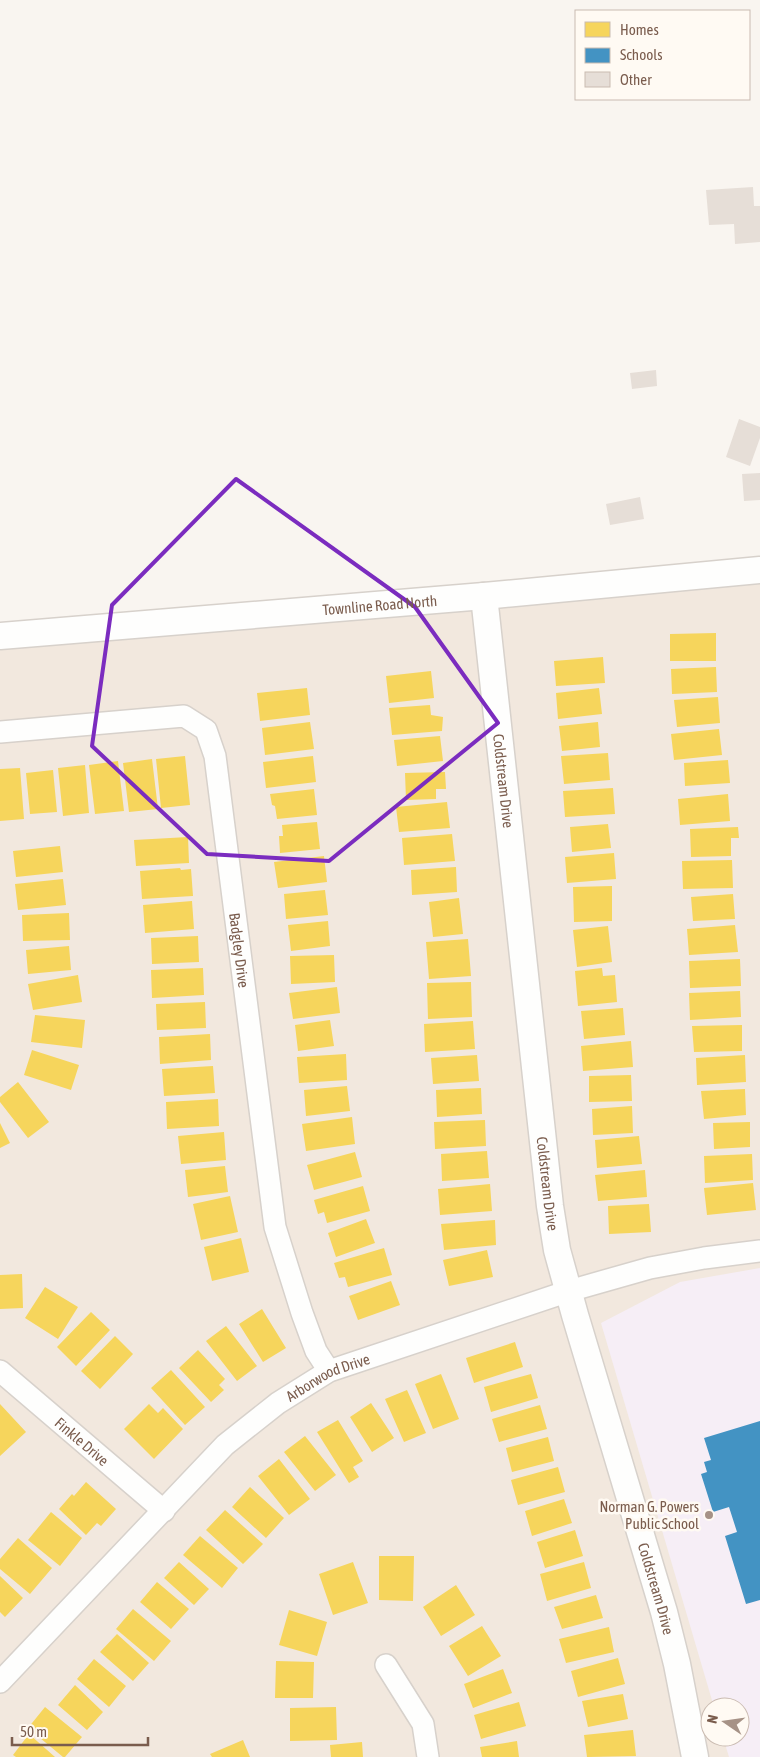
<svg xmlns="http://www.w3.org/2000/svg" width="760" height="1757" font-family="'Asap Condensed',sans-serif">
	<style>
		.residential { fill: #f2e8de; fill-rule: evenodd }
		.education { fill: #f6eef6 }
		.homes { fill: #f6d55c }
		.schools { fill: #4393c3 }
		.building { fill: #e6ded7 }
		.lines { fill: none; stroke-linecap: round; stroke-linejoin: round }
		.minor-casing { stroke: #d7d1cb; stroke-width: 24 }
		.tertiary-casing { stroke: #d7d1cb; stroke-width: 29 }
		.minor { stroke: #fefefd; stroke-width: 21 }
		.tertiary { stroke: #fefefd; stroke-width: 26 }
		.marked { fill: none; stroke: #7b2cbf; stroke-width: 4; stroke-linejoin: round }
		.poi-dot { fill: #a69286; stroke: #fffaf3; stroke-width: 2 }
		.labels { text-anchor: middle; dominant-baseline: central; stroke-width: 5; stroke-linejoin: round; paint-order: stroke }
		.street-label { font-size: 15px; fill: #7a5c4d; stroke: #fffaf3 }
		.poi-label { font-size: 15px; fill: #7a5c4d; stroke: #fffaf3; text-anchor: end }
	</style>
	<rect width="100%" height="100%" fill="#f9f5f0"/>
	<path class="residential" d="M 760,564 L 760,1757 L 0,1757 L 0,628 ZM 710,1707 L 740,1707 L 740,1737 L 710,1737 Z"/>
	<path class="education" d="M 760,1268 L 760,1757 L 729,1757 L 723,1737 L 740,1737 L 740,1707 L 714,1707 L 601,1323 L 680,1282 Z"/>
	<path class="homes" d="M 716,633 L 716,661 L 670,661 L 670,634 Z
		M 603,657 L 605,683 L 556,686 L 554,661 Z
		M 716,667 L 717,692 L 672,694 L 671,669 Z
		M 431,671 L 434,698 L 389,703 L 386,676 Z
		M 307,688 L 310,715 L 260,721 L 257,693 Z
		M 599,688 L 602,714 L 558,719 L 556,693 Z
		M 718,697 L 720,723 L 677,727 L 674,700 Z
		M 430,705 L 431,715 L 443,717 L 442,731 L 392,735 L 389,708 Z
		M 310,722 L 314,749 L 265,755 L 262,728 Z
		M 598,722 L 600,747 L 562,751 L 559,726 Z
		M 719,729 L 722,755 L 674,760 L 671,734 Z
		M 440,736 L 443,761 L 397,766 L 394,740 Z
		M 608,753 L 610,780 L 564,784 L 561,756 Z
		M 185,756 L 190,805 L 161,808 L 156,759 Z
		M 313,756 L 316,782 L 266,788 L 263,762 Z
		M 152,759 L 158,809 L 129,812 L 123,763 Z
		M 728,760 L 730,783 L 685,786 L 684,763 Z
		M 118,761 L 124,811 L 95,814 L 89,765 Z
		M 85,765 L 89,813 L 63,816 L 58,768 Z
		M 20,768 L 24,819 L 0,821 L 0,769 Z
		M 53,770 L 57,812 L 30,814 L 26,773 Z
		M 445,772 L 446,789 L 436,789 L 436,799 L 406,800 L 405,773 Z
		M 613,788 L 615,814 L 565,817 L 563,791 Z
		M 314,789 L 317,815 L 277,819 L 275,806 L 272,805 L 270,794 Z
		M 728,794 L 730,821 L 680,825 L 678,799 Z
		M 447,802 L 450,828 L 399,832 L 396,807 Z
		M 317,822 L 320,849 L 280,853 L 279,836 L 283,836 L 282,825 Z
		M 608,824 L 611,848 L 572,852 L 570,827 Z
		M 738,827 L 739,838 L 731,838 L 731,856 L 691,857 L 690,829 Z
		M 452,834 L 455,861 L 404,865 L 402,838 Z
		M 188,837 L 189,863 L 136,866 L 134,840 Z
		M 60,846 L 63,872 L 16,877 L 13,851 Z
		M 614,853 L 616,879 L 567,883 L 565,857 Z
		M 324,856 L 327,882 L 278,888 L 274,862 Z
		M 732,860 L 733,888 L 683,889 L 682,861 Z
		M 456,867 L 457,892 L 412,895 L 411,870 Z
		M 180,868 L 181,870 L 191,869 L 193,896 L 142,899 L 140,871 Z
		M 63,879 L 66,905 L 18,910 L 15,884 Z
		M 612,886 L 612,921 L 574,922 L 573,887 Z
		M 325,890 L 328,915 L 286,919 L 284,894 Z
		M 733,894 L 735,919 L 693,921 L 691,897 Z
		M 459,898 L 463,934 L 433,937 L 429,902 Z
		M 192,901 L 194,929 L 145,933 L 143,905 Z
		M 69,913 L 70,940 L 23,941 L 22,915 Z
		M 328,921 L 330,946 L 291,951 L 288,925 Z
		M 735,925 L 738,952 L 689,955 L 687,929 Z
		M 608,926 L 612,962 L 577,967 L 573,930 Z
		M 198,936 L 199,962 L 152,964 L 151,938 Z
		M 468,939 L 471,976 L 429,979 L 426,942 Z
		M 69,946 L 71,970 L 28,974 L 26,950 Z
		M 334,955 L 335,982 L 291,984 L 290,956 Z
		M 740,959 L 741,986 L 690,988 L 689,961 Z
		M 203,968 L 204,995 L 152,998 L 151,970 Z
		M 602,968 L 603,976 L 615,975 L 617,1002 L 578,1006 L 575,971 Z
		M 78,975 L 82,1002 L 33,1010 L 28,984 Z
		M 471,982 L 472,1017 L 428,1019 L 427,983 Z
		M 337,987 L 340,1013 L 293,1019 L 289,993 Z
		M 740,991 L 741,1017 L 690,1020 L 689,993 Z
		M 205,1002 L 206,1028 L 157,1030 L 156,1004 Z
		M 623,1008 L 625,1035 L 584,1039 L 581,1011 Z
		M 35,1015 L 85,1020 L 82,1048 L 31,1042 Z
		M 330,1020 L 334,1046 L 298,1051 L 295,1025 Z
		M 473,1021 L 475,1049 L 425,1052 L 424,1024 Z
		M 742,1025 L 742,1051 L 694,1052 L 692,1026 Z
		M 210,1034 L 211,1060 L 160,1064 L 159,1037 Z
		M 631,1041 L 633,1067 L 583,1071 L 581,1046 Z
		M 32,1050 L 79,1065 L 71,1090 L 24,1075 Z
		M 346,1054 L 347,1080 L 299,1083 L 297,1057 Z
		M 477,1055 L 479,1081 L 433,1084 L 431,1058 Z
		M 745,1055 L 746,1082 L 697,1085 L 696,1058 Z
		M 213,1066 L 215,1093 L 164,1096 L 162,1069 Z
		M 631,1075 L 632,1101 L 589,1102 L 589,1076 Z
		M 18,1082 L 49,1122 L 28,1138 L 0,1102 L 0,1097 Z
		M 347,1086 L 350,1111 L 306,1116 L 304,1090 Z
		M 481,1088 L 482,1114 L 437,1117 L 436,1090 Z
		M 745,1089 L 746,1115 L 704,1119 L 701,1091 Z
		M 218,1099 L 219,1126 L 167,1129 L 166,1102 Z
		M 632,1106 L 633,1133 L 593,1135 L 592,1109 Z
		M 352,1117 L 355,1144 L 306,1151 L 302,1124 Z
		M 485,1120 L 486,1146 L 435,1149 L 434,1122 Z
		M 750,1122 L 750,1147 L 714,1149 L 713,1123 Z
		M 0,1123 L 10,1143 L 0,1148 Z
		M 224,1132 L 226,1160 L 181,1164 L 178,1136 Z
		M 639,1136 L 642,1164 L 597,1168 L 595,1140 Z
		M 487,1151 L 489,1178 L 442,1181 L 441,1154 Z
		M 355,1152 L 362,1177 L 314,1190 L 307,1165 Z
		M 752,1154 L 753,1180 L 705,1183 L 704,1156 Z
		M 225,1166 L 228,1192 L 188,1197 L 185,1170 Z
		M 645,1170 L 647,1197 L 598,1201 L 595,1175 Z
		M 753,1183 L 756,1210 L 707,1215 L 704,1188 Z
		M 490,1184 L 492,1211 L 440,1215 L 438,1189 Z
		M 363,1186 L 370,1211 L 327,1223 L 324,1212 L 318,1214 L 314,1200 Z
		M 230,1196 L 238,1232 L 201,1240 L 193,1204 Z
		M 649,1204 L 651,1232 L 609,1234 L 608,1206 Z
		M 366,1219 L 375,1243 L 336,1257 L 328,1233 Z
		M 495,1220 L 496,1245 L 444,1250 L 441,1224 Z
		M 241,1238 L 249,1272 L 212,1281 L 204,1247 Z
		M 384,1248 L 392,1275 L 348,1287 L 345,1277 L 339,1278 L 334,1263 Z
		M 487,1250 L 493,1277 L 449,1286 L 443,1260 Z
		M 22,1274 L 23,1308 L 0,1309 L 0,1275 Z
		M 391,1281 L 400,1305 L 358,1320 L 349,1296 Z
		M 45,1287 L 78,1307 L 58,1339 L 25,1318 Z
		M 262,1309 L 286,1348 L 263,1362 L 239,1324 Z
		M 91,1312 L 110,1330 L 76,1366 L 57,1347 Z
		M 226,1326 L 257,1366 L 237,1381 L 206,1341 Z
		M 115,1336 L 133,1354 L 100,1389 L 81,1371 Z
		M 515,1342 L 523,1367 L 474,1383 L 466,1358 Z
		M 198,1350 L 225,1379 L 219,1385 L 224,1390 L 211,1402 L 179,1368 Z
		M 171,1370 L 205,1407 L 185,1425 L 151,1388 Z
		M 441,1374 L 459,1419 L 433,1429 L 415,1384 Z
		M 531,1374 L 538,1398 L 491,1412 L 484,1387 Z
		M 407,1390 L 426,1433 L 404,1442 L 385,1399 Z
		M 371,1403 L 394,1438 L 372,1452 L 350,1417 Z
		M 0,1404 L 26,1432 L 0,1456 Z
		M 149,1404 L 158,1413 L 163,1408 L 183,1429 L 154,1459 L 124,1429 Z
		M 540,1405 L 547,1429 L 499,1442 L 492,1419 Z
		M 338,1420 L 363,1461 L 353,1467 L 359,1477 L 349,1483 L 317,1432 Z
		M 305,1436 L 336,1475 L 315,1491 L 284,1452 Z
		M 548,1437 L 554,1461 L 512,1472 L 506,1448 Z
		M 279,1459 L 310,1499 L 289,1515 L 258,1476 Z
		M 558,1467 L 565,1492 L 518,1505 L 511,1480 Z
		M 86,1482 L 116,1509 L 101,1526 L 97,1523 L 86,1535 L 59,1509 L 72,1494 L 74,1496 Z
		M 250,1487 L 284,1518 L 266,1538 L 232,1507 Z
		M 564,1499 L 572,1523 L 532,1536 L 525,1511 Z
		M 225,1510 L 263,1544 L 243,1564 L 206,1530 Z
		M 51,1512 L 82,1538 L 60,1566 L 28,1540 Z
		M 575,1530 L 583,1556 L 545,1568 L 537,1542 Z
		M 200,1536 L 238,1568 L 222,1588 L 183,1555 Z
		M 18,1538 L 52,1568 L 30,1594 L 0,1569 L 0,1559 Z
		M 379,1556 L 414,1556 L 413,1601 L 379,1600 Z
		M 179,1562 L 209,1589 L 194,1605 L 164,1578 Z
		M 353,1562 L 368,1603 L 333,1615 L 319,1574 Z
		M 584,1562 L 591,1588 L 547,1601 L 540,1574 Z
		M 0,1576 L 23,1598 L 5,1617 L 0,1612 Z
		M 157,1582 L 189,1609 L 171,1629 L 140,1602 Z
		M 456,1585 L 475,1615 L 441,1636 L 423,1607 Z
		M 596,1595 L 603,1618 L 562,1629 L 554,1607 Z
		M 133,1609 L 171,1641 L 154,1661 L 116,1629 Z
		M 289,1610 L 327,1622 L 317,1656 L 279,1645 Z
		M 482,1626 L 501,1656 L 468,1676 L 449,1646 Z
		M 609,1627 L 614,1652 L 566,1663 L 559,1639 Z
		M 117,1634 L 149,1663 L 133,1681 L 100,1652 Z
		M 618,1658 L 625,1684 L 578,1697 L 571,1671 Z
		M 94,1659 L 126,1686 L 109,1707 L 77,1679 Z
		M 276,1661 L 314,1662 L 313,1698 L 275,1698 Z
		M 503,1669 L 512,1693 L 473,1708 L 464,1684 Z
		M 75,1685 L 103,1712 L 87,1730 L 58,1705 Z
		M 623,1694 L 628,1719 L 588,1727 L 582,1701 Z
		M 519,1702 L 526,1726 L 481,1739 L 474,1715 Z
		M 45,1707 L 82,1737 L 65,1757 L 63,1757 L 28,1728 Z
		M 336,1707 L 337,1740 L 290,1741 L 290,1708 Z
		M 633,1730 L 636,1756 L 587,1757 L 584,1735 Z
		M 29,1734 L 55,1757 L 16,1757 L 13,1755 Z
		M 243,1740 L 250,1757 L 212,1757 L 210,1754 Z
		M 517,1741 L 519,1757 L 482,1757 L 480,1747 Z
		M 362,1742 L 363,1757 L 331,1757 L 330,1745 Z"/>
	<path class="schools" d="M 760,1421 L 760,1600 L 746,1604 L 725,1536 L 737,1532 L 729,1507 L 713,1512 L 701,1474 L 707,1472 L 704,1462 L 711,1460 L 704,1438 Z"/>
	<path class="building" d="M 753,187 L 754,206 L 760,206 L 760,242 L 735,244 L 734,224 L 709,225 L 706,190 Z
		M 656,370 L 657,386 L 632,389 L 630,373 Z
		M 739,419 L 760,427 L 760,438 L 750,466 L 726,457 Z
		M 760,473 L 760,500 L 744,501 L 742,474 Z
		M 640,497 L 644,519 L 610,525 L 606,504 Z"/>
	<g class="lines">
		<g class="minor-casing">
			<g id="minor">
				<path id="s1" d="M 0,732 L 184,716 L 206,730 L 215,756 L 275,1227 L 302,1313 L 316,1351 L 329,1371"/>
				<path id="s2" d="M 0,1371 L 164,1511"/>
				<path d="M 386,1665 L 423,1724 L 428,1757"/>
				<path id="s3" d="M 0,1682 L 225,1445 L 278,1403 L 329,1371 L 569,1291 L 650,1268 L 704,1258 L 760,1251"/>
			</g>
		</g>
		<g class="tertiary-casing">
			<g id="tertiary">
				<path id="s4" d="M 484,596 L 550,1206 L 557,1250 L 575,1315 L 664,1612 L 677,1664 L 695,1757"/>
				<path id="s5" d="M 0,636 L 484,596 L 760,570"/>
			</g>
		</g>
		<use href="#minor" class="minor"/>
		<use href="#tertiary" class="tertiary"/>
	</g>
	<path class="marked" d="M 236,479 L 415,607 L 498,723 L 329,861 L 207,854 L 92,746 L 112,605 Z"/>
	<circle class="poi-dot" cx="709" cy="1515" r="5"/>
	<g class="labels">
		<g class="street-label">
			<text stroke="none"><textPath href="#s5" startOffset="381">Townline Road North</textPath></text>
			<text stroke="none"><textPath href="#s4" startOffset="186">Coldstream Drive</textPath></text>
			<text stroke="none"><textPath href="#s1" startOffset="434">Badgley Drive</textPath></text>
			<text stroke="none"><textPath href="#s4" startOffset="591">Coldstream Drive</textPath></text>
			<text stroke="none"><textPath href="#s3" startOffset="451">Arborwood Drive</textPath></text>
			<text stroke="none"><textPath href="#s2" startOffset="108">Finkle Drive</textPath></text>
			<text stroke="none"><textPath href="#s4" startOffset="1011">Coldstream Drive</textPath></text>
		</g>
		<g class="poi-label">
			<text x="699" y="1506">Norman G. Powers<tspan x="699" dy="17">Public School</tspan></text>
		</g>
	</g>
	<rect x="575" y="10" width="175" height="90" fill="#fffaf3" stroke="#cabbb1"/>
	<rect x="585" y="22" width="25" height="15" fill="#f6d55c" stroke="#cabbb1"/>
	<text x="620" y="35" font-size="15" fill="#7a5c4d">Homes</text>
	<rect x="585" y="48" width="25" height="15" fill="#4393c3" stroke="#cabbb1"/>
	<text x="620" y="60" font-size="15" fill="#7a5c4d">Schools</text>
	<rect x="585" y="72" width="25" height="15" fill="#e6ded7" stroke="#cabbb1"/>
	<text x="620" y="85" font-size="15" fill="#7a5c4d">Other</text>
	<g transform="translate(725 1722) rotate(283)"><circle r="24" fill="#fffaf3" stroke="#cabbb1"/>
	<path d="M0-4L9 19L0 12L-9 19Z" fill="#a69286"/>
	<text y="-8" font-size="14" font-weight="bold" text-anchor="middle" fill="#7a5c4d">N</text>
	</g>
	<path d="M12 1737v8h136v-8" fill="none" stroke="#7a5c4d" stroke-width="2.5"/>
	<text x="20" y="1737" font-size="15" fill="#7a5c4d" stroke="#fffaf3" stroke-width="4" paint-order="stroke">50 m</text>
</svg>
